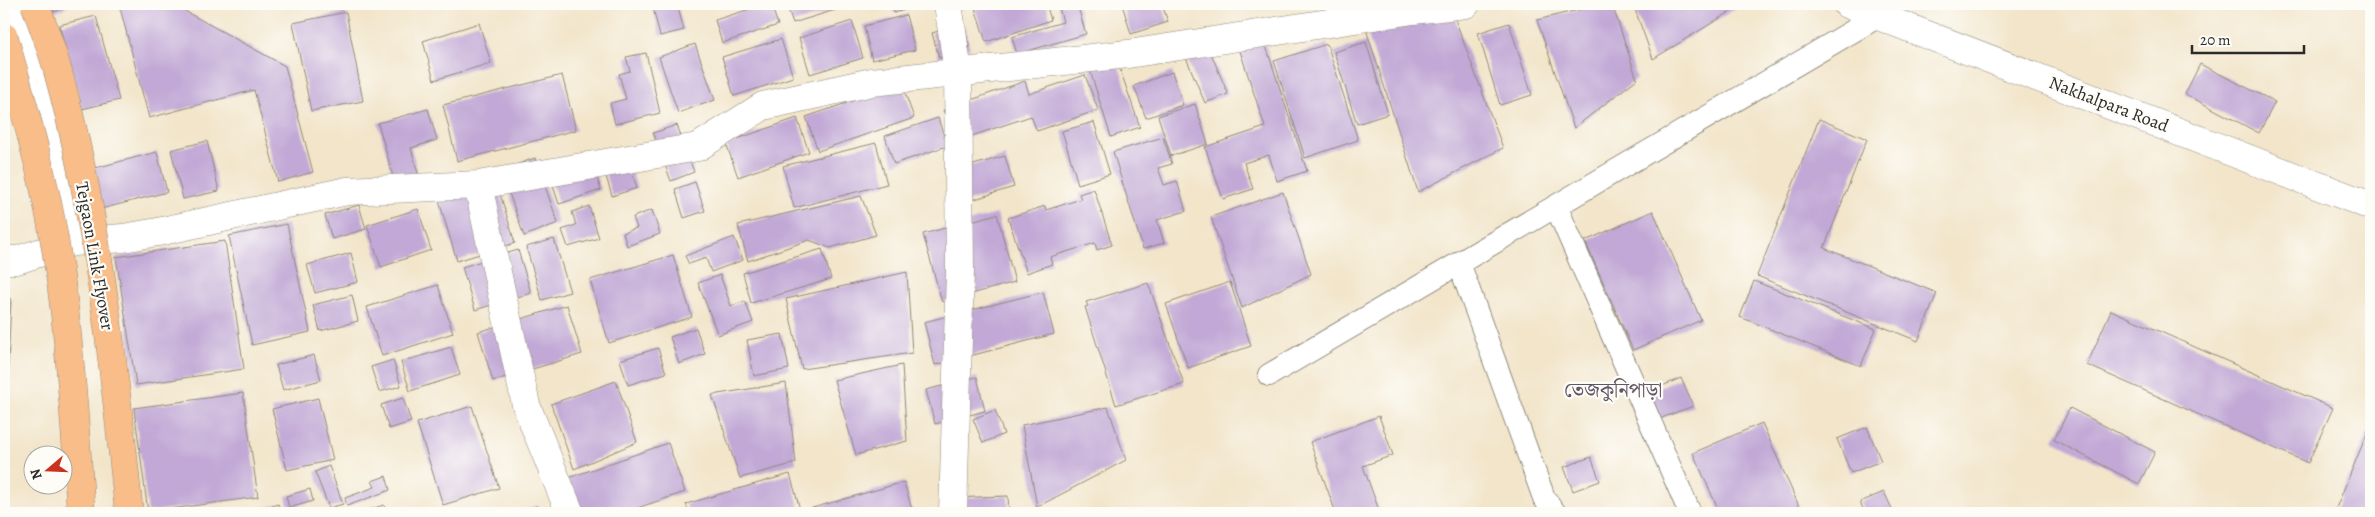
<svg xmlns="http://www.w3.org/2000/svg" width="2375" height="517" font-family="Alegreya,'Noto Serif Bengali',serif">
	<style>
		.building { fill: #c1a8d6 }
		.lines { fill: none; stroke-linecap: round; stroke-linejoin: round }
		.lane-casing { stroke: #8e887a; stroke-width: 24 }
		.street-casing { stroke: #8e887a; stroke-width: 29 }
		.lane { stroke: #fff; stroke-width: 22 }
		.street { stroke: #fff; stroke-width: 28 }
		.primary-bridge-casing { stroke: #8e887a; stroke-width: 29; stroke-linecap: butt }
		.primary-bridge { stroke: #f8bd89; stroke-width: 28 }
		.labels { text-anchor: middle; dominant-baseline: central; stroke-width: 4.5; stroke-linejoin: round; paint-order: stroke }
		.street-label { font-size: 18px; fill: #2b2b2b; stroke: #fdfcf7 }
		.quarter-label { font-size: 20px; fill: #605767; stroke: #fdfcf7 }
	</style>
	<rect width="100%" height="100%" fill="#fdfcf7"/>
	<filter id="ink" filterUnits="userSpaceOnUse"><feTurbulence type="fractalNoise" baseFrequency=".02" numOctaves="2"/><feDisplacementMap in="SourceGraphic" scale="10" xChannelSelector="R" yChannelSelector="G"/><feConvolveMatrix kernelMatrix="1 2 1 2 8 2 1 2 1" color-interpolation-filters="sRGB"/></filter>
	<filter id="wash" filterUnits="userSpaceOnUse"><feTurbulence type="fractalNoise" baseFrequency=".0096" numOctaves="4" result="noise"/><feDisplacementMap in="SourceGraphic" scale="20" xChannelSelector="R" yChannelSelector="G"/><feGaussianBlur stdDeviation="1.12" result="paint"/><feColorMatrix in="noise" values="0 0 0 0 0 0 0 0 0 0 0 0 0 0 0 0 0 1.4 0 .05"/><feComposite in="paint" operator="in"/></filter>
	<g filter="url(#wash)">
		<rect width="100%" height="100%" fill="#f2e5ca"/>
		<g id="blocks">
			<path class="building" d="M 51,4 L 70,4 L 71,5 L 54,12 Z
				M 119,4 L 172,4 L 285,66 L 313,172 L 278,182 L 254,90 L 149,118 Z
				M 652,4 L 677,4 L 684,30 L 660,36 Z
				M 766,4 L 771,4 L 778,25 L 722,43 L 715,20 Z
				M 802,4 L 848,4 L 848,6 L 793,23 L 788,9 Z
				M 871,4 L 884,4 L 872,8 Z
				M 892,4 L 911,4 L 912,8 L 894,13 Z
				M 936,4 L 978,4 L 940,16 Z
				M 989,4 L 1046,4 L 1051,20 L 986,42 L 975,8 Z
				M 1058,4 L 1077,4 L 1086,34 L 1017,54 L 1012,37 L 1063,22 Z
				M 1122,4 L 1162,4 L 1168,22 L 1131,34 Z
				M 1603,4 L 1612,4 L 1637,79 L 1574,128 L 1537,20 Z
				M 1633,4 L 1743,4 L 1653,59 Z
				M 1451,8 L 1503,148 L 1418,192 L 1364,23 Z
				M 346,12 L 363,101 L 311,111 L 293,23 Z
				M 906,15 L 915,50 L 872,60 L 864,26 Z
				M 96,16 L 119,100 L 82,109 L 59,25 Z
				M 852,21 L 863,58 L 810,74 L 799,38 Z
				M 479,23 L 491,63 L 434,80 L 423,41 Z
				M 1509,23 L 1532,95 L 1500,105 L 1478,33 Z
				M 963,24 L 970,48 L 939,58 L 932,33 Z
				M 781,39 L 793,77 L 734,96 L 722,57 Z
				M 1264,40 L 1307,171 L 1277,181 L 1269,155 L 1244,163 L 1253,189 L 1223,199 L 1205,147 L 1265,127 L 1239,48 Z
				M 1366,42 L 1388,114 L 1357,124 L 1334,52 Z
				M 695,44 L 715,100 L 678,113 L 659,57 Z
				M 1207,44 L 1228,94 L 1205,103 L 1182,48 Z
				M 1327,44 L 1358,140 L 1305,158 L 1274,61 Z
				M 646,53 L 660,113 L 615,124 L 610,103 L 626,99 L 619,74 L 630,71 L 626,57 Z
				M 1116,58 L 1140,127 L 1111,137 L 1087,61 Z
				M 2200,64 L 2275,102 L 2259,133 L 2185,94 Z
				M 1172,72 L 1183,105 L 1146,118 L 1134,86 Z
				M 562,75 L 576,130 L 457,161 L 443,105 Z
				M 1085,75 L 1098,110 L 1037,131 L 1031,116 L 954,142 L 943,110 L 1025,81 L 1029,94 Z
				M 902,84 L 914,118 L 818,151 L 806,117 Z
				M 1195,104 L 1208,144 L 1171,156 L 1158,116 Z
				M 428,109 L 437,140 L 411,148 L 419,177 L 395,184 L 378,123 Z
				M 797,118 L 809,152 L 738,177 L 726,143 Z
				M 938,118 L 947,146 L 894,164 L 885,136 Z
				M 1819,119 L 1867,139 L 1824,248 L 1937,293 L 1918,341 L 1757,276 Z
				M 1094,122 L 1110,174 L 1078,184 L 1062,131 Z
				M 677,125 L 694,172 L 671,181 L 653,133 Z
				M 1163,137 L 1172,164 L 1158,168 L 1164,185 L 1177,181 L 1186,211 L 1157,220 L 1164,243 L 1143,249 L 1113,152 Z
				M 207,141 L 219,191 L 183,199 L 171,150 Z
				M 876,143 L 887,184 L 794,208 L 783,166 Z
				M 624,149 L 637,188 L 612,196 L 600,157 Z
				M 157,152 L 167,192 L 101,209 L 91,169 Z
				M 589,154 L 601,190 L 559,204 L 547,168 Z
				M 1005,156 L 1014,187 L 962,203 L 952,171 Z
				M 535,158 L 558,223 L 524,236 L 501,170 Z
				M 493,171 L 515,243 L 457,261 L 435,188 Z
				M 695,182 L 705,211 L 684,218 L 675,189 Z
				M 1094,189 L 1112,245 L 1097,250 L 1095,243 L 1050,257 L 1052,264 L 1027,273 L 1008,218 L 1045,206 L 1046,210 L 1081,199 L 1079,194 Z
				M 1283,192 L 1311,274 L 1242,308 L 1211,217 Z
				M 861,196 L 876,235 L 830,248 L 809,240 L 748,261 L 738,225 Z
				M 359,205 L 366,229 L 332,239 L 325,215 Z
				M 4,206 L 8,220 L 4,220 Z
				M 589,206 L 599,238 L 568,247 L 562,230 L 576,225 L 572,212 Z
				M 418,209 L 431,250 L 381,267 L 367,225 Z
				M 652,210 L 660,234 L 627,246 L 623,233 L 637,228 L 633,217 Z
				M 1653,211 L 1701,320 L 1633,350 L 1585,241 Z
				M 997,214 L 1015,282 L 942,302 L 923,234 Z
				M 287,224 L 310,332 L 252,345 L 229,236 Z
				M 734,237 L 743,260 L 711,272 L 706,258 L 689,264 L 685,256 Z
				M 554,239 L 570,292 L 542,300 L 526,247 Z
				M 225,241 L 244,369 L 136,385 L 116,257 Z
				M 822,249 L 831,279 L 751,303 L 743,273 Z
				M 518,250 L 531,293 L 475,310 L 462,267 Z
				M 351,253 L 358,282 L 315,293 L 307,265 Z
				M 673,255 L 692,317 L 609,343 L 590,280 Z
				M 907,272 L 912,353 L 802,369 L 786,299 Z
				M 720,275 L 731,306 L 745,301 L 753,322 L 718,335 L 698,283 Z
				M 1754,281 L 1876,329 L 1861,366 L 1740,317 Z
				M 1230,282 L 1251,346 L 1188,368 L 1166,304 Z
				M 1148,283 L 1184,384 L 1116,405 L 1085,307 L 1088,306 L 1086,302 Z
				M 438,285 L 453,333 L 382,356 L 367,307 Z
				M 1043,292 L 1054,334 L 935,365 L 924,322 Z
				M 352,295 L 358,321 L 320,331 L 313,305 Z
				M 4,298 L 11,299 L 5,434 L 4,434 Z
				M 567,305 L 582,354 L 493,381 L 478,332 Z
				M 2111,310 L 2333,408 L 2308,463 L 2087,365 Z
				M 696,328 L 705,354 L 679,364 L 670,337 Z
				M 782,334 L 789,369 L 754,376 L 747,340 Z
				M 451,347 L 460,375 L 410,391 L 401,362 Z
				M 658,348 L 666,373 L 628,385 L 620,360 Z
				M 314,355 L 321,380 L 283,390 L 276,365 Z
				M 393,360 L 401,386 L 379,392 L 371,367 Z
				M 902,365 L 907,441 L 856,455 L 834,380 Z
				M 977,377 L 985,411 L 935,424 L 926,390 Z
				M 1681,378 L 1693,406 L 1654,421 L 1643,394 Z
				M 616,381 L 637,442 L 574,469 L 551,404 Z
				M 786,383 L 796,463 L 740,478 L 712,395 Z
				M 243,393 L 258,497 L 148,512 L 134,408 Z
				M 318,398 L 333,460 L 287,470 L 272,409 Z
				M 403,398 L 411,422 L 389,429 L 381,405 Z
				M 472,406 L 499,488 L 443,505 L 417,423 Z
				M 1108,407 L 1126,460 L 1037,507 L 1022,425 Z
				M 2070,408 L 2155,452 L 2139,484 L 2054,440 Z
				M 995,410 L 1004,434 L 983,443 L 973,419 Z
				M 1379,416 L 1393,455 L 1363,466 L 1380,513 L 1336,513 L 1310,442 Z
				M 1762,423 L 1802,513 L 1720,513 L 1693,453 Z
				M 2371,424 L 2371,513 L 2334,513 Z
				M 1867,427 L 1881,461 L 1851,473 L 1837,439 Z
				M 668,443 L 685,492 L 622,513 L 581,513 L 568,478 Z
				M 1591,457 L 1600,481 L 1573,491 L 1564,467 Z
				M 329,466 L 343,504 L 329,508 L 315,472 Z
				M 790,474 L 801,513 L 689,513 L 686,504 Z
				M 386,476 L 390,490 L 347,506 L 345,498 L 375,487 L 372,481 Z
				M 904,482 L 913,513 L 811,513 L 809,509 Z
				M 310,489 L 313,501 L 289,508 L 286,496 Z
				M 1884,492 L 1894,513 L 1865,513 L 1860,502 Z
				M 1008,496 L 1009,513 L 950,513 L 950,498 Z
				M 278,504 L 281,513 L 249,513 Z
				M 384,505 L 387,513 L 358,513 Z
				M 537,506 L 539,513 L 516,513 Z"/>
		</g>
	</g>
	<g filter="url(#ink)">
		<use href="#blocks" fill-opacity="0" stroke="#8e887a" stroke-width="1"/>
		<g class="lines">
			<g class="lane-casing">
				<path id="lane" d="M 1556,206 L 1690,513
					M 1459,263 L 1544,498 L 1555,513
					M 1269,375 L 1877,17"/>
			</g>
			<g class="street-casing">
				<path id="street" d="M 10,4 L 70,216 L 73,242
					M 948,4 L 958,72 L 960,270 L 953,513
					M 1847,4 L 2371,206
					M 478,185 L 526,405 L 570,513
					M 4,260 L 17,260 L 73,242 L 123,238 L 158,232 L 347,191 L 478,185 L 698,147 L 763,106 L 872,82 L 1128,54 L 1413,10 L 1466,4"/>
			</g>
			<use href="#lane" class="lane"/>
			<use href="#street" class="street"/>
			<g class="primary-bridge-casing">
				<path id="primary-bridge" d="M 35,4 C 43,26 52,49 58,72 C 98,216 114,365 129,513
					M 4,37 C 17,84 31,131 42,179 C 68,288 73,402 81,513"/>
			</g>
			<use href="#primary-bridge" class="primary-bridge"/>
		</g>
	</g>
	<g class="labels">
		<g class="street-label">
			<text transform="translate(2109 104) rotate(21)">Nakhalpara Road</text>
			<text transform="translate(95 256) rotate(80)">Tejgaon Link Flyover</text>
		</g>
		<g class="quarter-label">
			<text x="1613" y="390">তেজকুনিপাড়া</text>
		</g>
	</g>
	<rect width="2375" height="517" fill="none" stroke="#fdfcf7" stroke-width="20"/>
	<g transform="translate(48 470) rotate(251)"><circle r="24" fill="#fdfcf7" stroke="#a9a8a5"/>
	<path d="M0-4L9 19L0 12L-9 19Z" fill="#c8321e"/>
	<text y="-8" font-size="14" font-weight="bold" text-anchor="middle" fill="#2b2b2b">N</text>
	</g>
	<path d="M2192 45v8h112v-8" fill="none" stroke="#2b2b2b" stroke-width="2.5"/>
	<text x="2200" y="45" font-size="15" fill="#2b2b2b" stroke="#fdfcf7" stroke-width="4" paint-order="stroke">20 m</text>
</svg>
